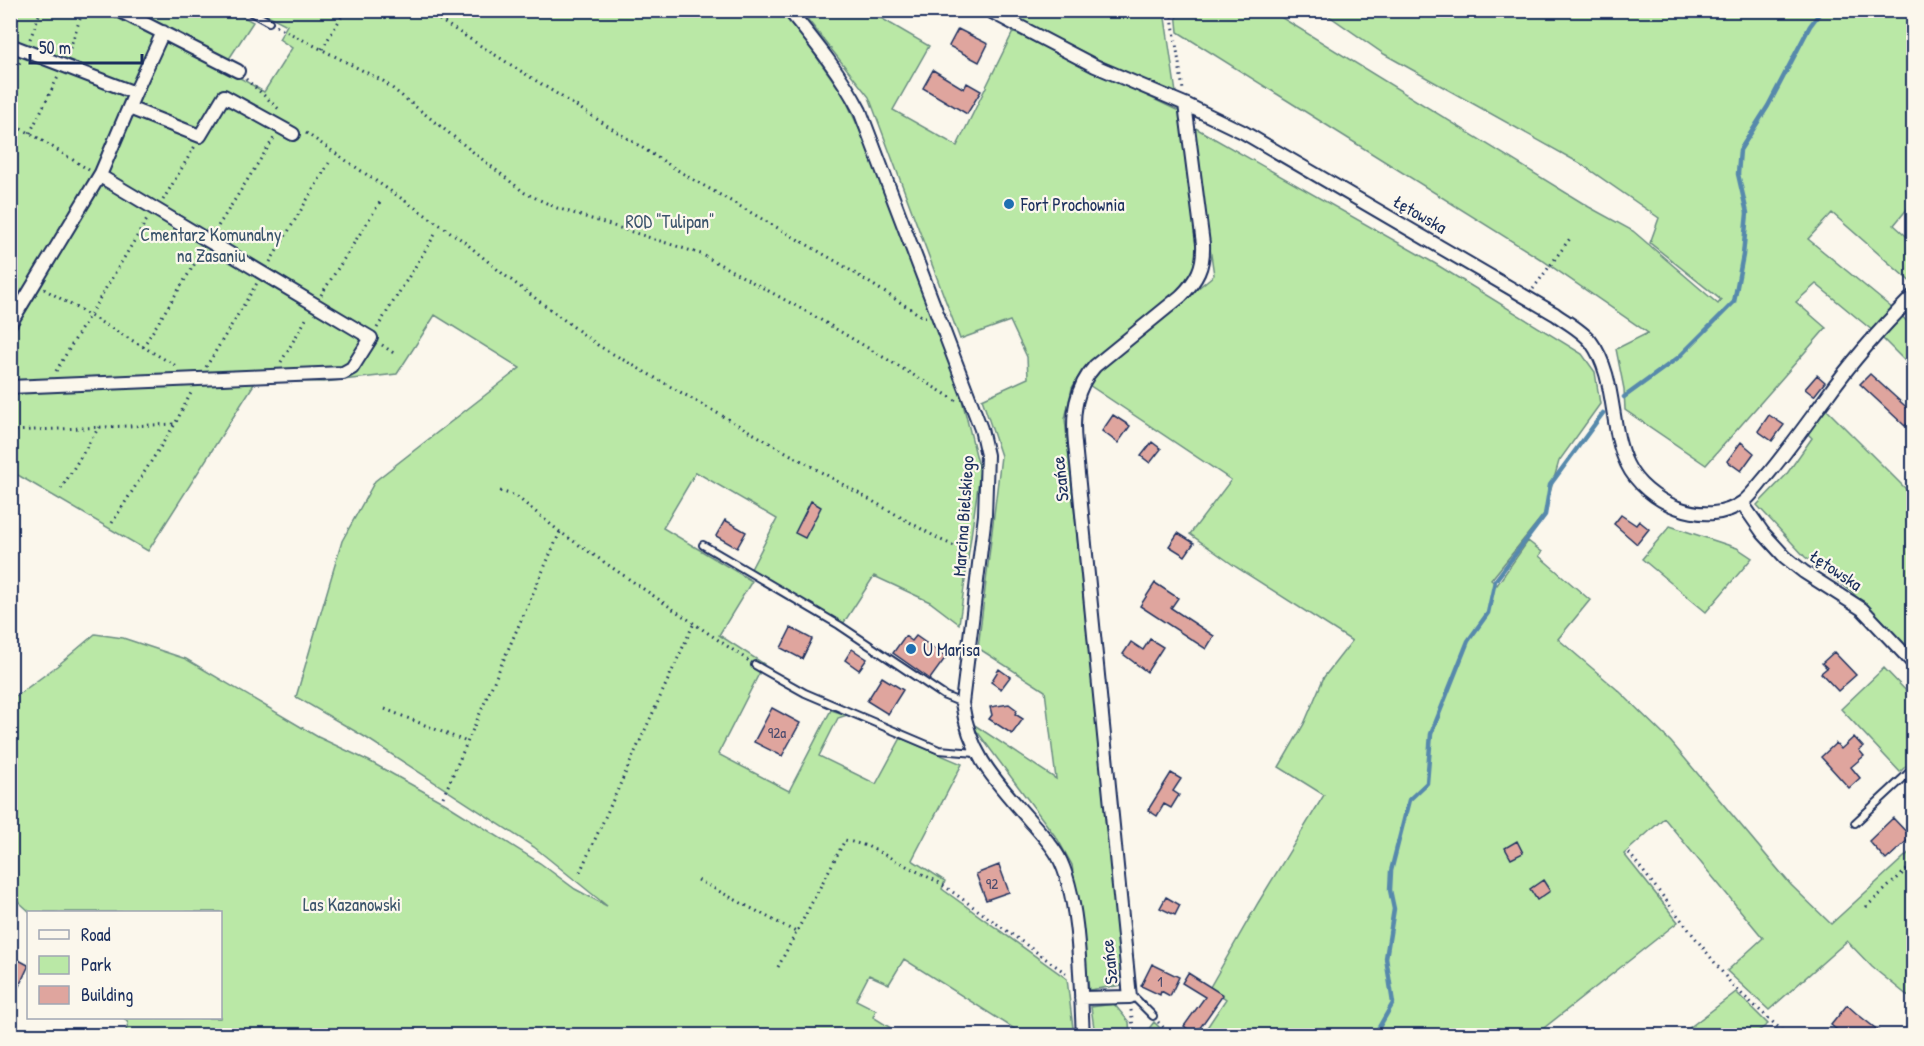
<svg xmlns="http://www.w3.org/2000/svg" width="1924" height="1046" font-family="'Patrick Hand',sans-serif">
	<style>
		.green { fill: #bae8a6; stroke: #6a8c82; stroke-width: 1.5 }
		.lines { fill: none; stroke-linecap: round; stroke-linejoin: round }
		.stream { stroke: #5789ac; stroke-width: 4.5 }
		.building { fill: #dfa59e; stroke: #1b2f5e; stroke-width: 1.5 }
		.lane-casing { stroke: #1b2f5e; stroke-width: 10 }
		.street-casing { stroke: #1b2f5e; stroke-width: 16 }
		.path { stroke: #1b2f5e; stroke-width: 3; stroke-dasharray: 1.5 4.5; stroke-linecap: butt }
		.lane { stroke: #fbf7ec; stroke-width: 6 }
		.street { stroke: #fbf7ec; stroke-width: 12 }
		.poi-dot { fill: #1f6fb2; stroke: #fbf7ec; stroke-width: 2 }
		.labels { text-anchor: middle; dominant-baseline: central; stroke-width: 4.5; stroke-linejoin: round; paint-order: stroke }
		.number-label { font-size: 15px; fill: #4c4c6e }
		.poi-label { font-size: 18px; fill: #1b2f5e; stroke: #fbf7ec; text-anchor: start }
		.street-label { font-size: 18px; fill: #1b2f5e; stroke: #fbf7ec }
		.park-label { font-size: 18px; fill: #3b546c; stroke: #fbf7ec }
	</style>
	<rect width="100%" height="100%" fill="#fbf7ec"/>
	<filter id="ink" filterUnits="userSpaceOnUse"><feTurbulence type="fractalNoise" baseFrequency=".0167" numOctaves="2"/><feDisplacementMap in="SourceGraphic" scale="12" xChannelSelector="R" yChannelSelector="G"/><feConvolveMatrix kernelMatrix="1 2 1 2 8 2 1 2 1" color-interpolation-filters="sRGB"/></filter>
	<g filter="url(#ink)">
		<path class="green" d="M 11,11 L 233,11 L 253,22 L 223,68 L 264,92 L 292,48 L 279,39 L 287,25 L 260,11 L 780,11 L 804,39 L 844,96 L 864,140 L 954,368 L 980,471 L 959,624 L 930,602 L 874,576 L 843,624 L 751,569 L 777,519 L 696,472 L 663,528 L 752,581 L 719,635 L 764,664 L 718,754 L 789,791 L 831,710 L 847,715 L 838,718 L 819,756 L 876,784 L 901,738 L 962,764 L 912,860 L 945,881 L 942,889 L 1067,979 L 1073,1028 L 1072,1035 L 1024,1035 L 904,959 L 889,984 L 869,975 L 856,1000 L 876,1010 L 873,1017 L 902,1035 L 125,1035 L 128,1023 L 124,1018 L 220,1018 L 220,912 L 30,912 L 11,895 L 11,700 L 57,666 L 95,634 L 123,638 L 186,659 L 318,737 L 369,761 L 446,804 L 540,863 L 575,889 L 607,906 L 534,847 L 365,737 L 296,697 L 342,541 L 375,481 L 520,368 L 435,315 L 397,374 L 324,382 L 256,381 L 148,551 L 11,471 Z
			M 801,11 L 869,11 L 929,46 L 893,110 L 957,146 L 1013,32 L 1183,113 L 1198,248 C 1198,263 1195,272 1185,284 L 1081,372 L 1072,388 L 1065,419 L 1123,985 L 1089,990 L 1072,865 L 1058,840 L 970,722 L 1056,779 L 1045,691 L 978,648 L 1001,456 L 982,399 L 1028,378 L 1027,357 L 1010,321 L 960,339 L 869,97 Z
			M 1002,11 L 1164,11 L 1176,93 L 1127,74 Z
			M 1176,11 L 1271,11 L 1589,207 L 1633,231 L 1718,304 L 1721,300 L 1650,243 L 1659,218 L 1581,164 L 1384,54 L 1322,11 L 1913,11 L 1913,202 L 1894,225 L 1913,242 L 1913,284 L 1832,213 L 1808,239 L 1892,308 L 1873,331 L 1816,284 L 1796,302 L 1826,328 L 1706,465 L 1625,410 L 1624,389 L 1616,349 L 1648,333 L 1542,260 L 1178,32 Z
			M 1192,126 L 1434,263 L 1582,354 L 1595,372 L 1600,404 L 1559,461 L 1544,514 L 1491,580 L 1497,585 L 1528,541 L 1542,552 L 1539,556 L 1590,600 L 1558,639 L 1620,692 L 1671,742 L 1791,885 L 1831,924 L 1913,849 L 1913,1000 L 1872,967 L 1847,941 L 1769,1010 L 1727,971 L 1763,938 L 1664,818 L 1624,854 L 1678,922 L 1535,1035 L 1202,1035 L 1226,999 L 1210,987 L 1258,903 L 1324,795 L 1279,767 L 1304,724 L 1324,677 L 1352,641 L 1236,567 L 1190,534 L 1231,480 L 1086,383 L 1088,379 L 1214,275 Z
			M 1900,314 L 1913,328 L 1913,369 L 1881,337 Z
			M 1824,407 L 1913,496 L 1913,657 L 1852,592 L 1805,557 L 1757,505 L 1786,475 L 1812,438 L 1806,432 Z
			M 1670,526 L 1737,548 L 1752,558 L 1706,612 L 1642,559 Z
			M 1884,668 L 1913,698 L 1913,759 L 1900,772 L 1841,709 Z
			M 1736,992 L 1768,1024 L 1753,1035 L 1680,1035 Z
			M 1114,1004 L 1129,1022 L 1130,1035 L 1095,1035 L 1091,1007 Z
			M 1154,1022 L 1167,1035 L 1144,1035 Z"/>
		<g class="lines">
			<path class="stream" d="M 1624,397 L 1679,357 L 1734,302 L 1743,255 L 1747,213 L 1738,174 L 1740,150 L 1768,106 L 1810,26 L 1822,10
				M 1374,1036 L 1393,1003 L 1386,958 L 1394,909 L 1390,890 L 1391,871 L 1409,800 L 1427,783 L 1431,734 L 1468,641 L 1488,613 L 1495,581 L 1545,515 L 1550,485 L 1603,413"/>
		</g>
		<path class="building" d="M 958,29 L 988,44 L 979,62 L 949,46 Z
			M 933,70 L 964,89 L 967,83 L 981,91 L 967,114 L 923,88 Z
			M 1870,374 L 1914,414 L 1914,417 L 1905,426 L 1860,384 Z
			M 1817,375 L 1825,382 L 1814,396 L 1805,389 Z
			M 1113,415 L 1130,426 L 1118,443 L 1102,431 Z
			M 1769,415 L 1784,425 L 1772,441 L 1758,431 Z
			M 1152,442 L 1161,449 L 1150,463 L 1141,456 Z
			M 1741,442 L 1754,453 L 1741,471 L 1727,461 Z
			M 811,501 L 821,507 L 805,538 L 795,533 Z
			M 1621,515 L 1636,525 L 1639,521 L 1649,529 L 1637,544 L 1614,524 Z
			M 725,520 L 746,532 L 737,548 L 716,536 Z
			M 1178,533 L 1194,543 L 1185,556 L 1169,546 Z
			M 1155,583 L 1178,598 L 1171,608 L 1214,636 L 1206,649 L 1140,606 Z
			M 791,628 L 812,639 L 802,659 L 781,648 Z
			M 905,636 L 912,641 L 916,636 L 946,657 L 930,679 L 893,653 Z
			M 1150,639 L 1163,647 L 1147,672 L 1123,654 L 1131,642 L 1143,650 Z
			M 852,649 L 867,659 L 859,670 L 845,660 Z
			M 1834,652 L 1856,675 L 1838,691 L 1821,673 L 1827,668 L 1822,663 Z
			M 999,669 L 1010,677 L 1001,689 L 991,682 Z
			M 882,677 L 903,690 L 888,714 L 867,701 Z
			M 1009,704 L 1017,710 L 1015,714 L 1023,719 L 1012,734 L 989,719 L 992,715 L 990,707 Z
			M 772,708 L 800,723 L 782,756 L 754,742 Z
			M 1854,737 L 1863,747 L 1859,750 L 1864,756 L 1851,767 L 1860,778 L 1849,788 L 1821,757 L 1836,743 L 1841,749 Z
			M 1171,773 L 1181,779 L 1173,791 L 1179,795 L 1171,808 L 1164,804 L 1157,816 L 1148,810 Z
			M 1893,818 L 1911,837 L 1886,860 L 1869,841 Z
			M 1517,841 L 1523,853 L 1511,859 L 1505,848 Z
			M 999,865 L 1009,892 L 986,900 L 976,874 Z
			M 1543,880 L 1550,891 L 1537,900 L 1530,889 Z
			M 1166,897 L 1180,905 L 1175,915 L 1160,908 Z
			M 15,958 L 28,965 L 28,967 L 10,1005 L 10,968 Z
			M 1152,964 L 1179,977 L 1170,996 L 1161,991 L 1160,995 L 1141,986 Z
			M 1188,973 L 1223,995 L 1195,1035 L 1184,1026 L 1205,997 L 1182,983 Z
			M 1847,1005 L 1856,1013 L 1884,1035 L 1843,1035 L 1831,1025 Z"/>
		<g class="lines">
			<g class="lane-casing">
				<path id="lane" d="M 247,10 L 269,22
					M 703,545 L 839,625 L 945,696 L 962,703
					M 755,665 L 805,693 L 939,750 L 976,753
					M 1855,823 L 1914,768
					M 1130,997 L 1135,998 L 1153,1016"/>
			</g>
			<g class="street-casing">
				<path id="street" d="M 118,10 L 238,71
					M 789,10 C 815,42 841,74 860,111 L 981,429 L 987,455 L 985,515 L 962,703 C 970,758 998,783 1032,823 C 1041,833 1051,844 1058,856 C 1081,898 1080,986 1083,1036
					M 988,10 L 1095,66 L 1185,104 L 1243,132 L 1555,314 C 1566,322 1583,331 1591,342 C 1617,377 1609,428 1627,464 C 1645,502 1705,530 1743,502 C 1751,496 1757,487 1764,479 C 1786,453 1805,426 1825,399 C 1851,362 1882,327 1914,295
					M 10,45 L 135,93 L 163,32
					M 129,108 L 200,136 L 224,96 L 293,134
					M 10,324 L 101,173 L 135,93
					M 10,387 L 343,373 L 352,368 L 371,338 L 100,176
					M 1742,503 L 1763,533 L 1785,557 L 1804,572 L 1862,609 L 1914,664
					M 1081,998 L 1130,997 L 1075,444 C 1072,414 1075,388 1095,366 L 1181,296 C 1197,280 1204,267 1203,244 L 1185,104"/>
			</g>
			<path class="path" d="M 424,10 L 687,176 L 839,263 L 923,317 L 926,317
				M 1171,10 L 1183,90
				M 276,26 L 383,81 L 525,193 L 557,208 L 701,254 L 809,313 L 957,401
				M 30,39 L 41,10
				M 322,49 L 342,16 L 349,10
				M 68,54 L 83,10
				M 10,79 L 20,62
				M 246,79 L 281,111
				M 10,124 L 30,133 L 89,170
				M 30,133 L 58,77
				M 306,133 L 462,240 L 503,274 L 599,346 L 941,540 L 968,552
				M 163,200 L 195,146
				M 215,231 L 274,138
				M 270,262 L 329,163
				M 44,289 L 176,366
				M 1533,289 L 1571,237
				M 321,295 L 382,199
				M 377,328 L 436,233
				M 382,345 L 395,354
				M 143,347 L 202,252
				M 281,362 L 308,316
				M 206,367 L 257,283
				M 56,371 L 148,218
				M 10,431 L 175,424 L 192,391
				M 61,489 L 99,427
				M 500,491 L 516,496 L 560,532 L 749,661
				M 112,523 L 175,424
				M 385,709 L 467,742
				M 443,797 L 560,532
				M 1629,853 L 1733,986 L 1788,1036
				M 580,872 L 694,623
				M 698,880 L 796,932
				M 1866,907 L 1914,863
				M 778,967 L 845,840 L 867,846 L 940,883 L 1067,974
				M 1131,1010 L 1134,1036
				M 1158,1022 L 1172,1036
				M 10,1026 L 25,1036"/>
			<use href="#lane" class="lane"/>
			<use href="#street" class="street"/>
		</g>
	</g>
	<g class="poi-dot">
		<circle cx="1009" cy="204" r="6"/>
		<circle cx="911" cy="649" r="6"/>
	</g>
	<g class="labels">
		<g class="number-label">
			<text x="777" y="732">92a</text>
			<text x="992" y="883">92</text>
			<text x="1160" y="981">1</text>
		</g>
		<g class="poi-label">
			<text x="1021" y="204">Fort Prochownia</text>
			<text x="923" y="649">U Marisa</text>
		</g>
		<g class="street-label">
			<text transform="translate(1420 214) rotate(30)">Łętowska</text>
			<text transform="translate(1060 479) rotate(-96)">Szańce</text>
			<text transform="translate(963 516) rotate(-86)">Marcina Bielskiego</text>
			<text transform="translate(1836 570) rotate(34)">Łętowska</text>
			<text transform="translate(1109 962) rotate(-96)">Szańce</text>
		</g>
		<g class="park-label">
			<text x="670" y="221">ROD "Tulipan"</text>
			<text x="211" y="234">Cmentarz Komunalny<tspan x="211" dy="21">na Zasaniu</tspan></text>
			<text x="352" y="904">Las Kazanowski</text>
		</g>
	</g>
	<rect width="1924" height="1046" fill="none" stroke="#fbf7ec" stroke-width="36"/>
	<rect x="18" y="18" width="1888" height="1010" fill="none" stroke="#1b2f5e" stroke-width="2" filter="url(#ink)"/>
	<rect x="27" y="911" width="195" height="108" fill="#fbf7ec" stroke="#a1a7b3" stroke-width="1.5"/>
	<rect x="39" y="930" width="30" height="9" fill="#fbf7ec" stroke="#a1a7b3" stroke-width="1.5"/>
	<text x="81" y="941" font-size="18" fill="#1b2f5e">Road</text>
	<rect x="39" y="956" width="30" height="18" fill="#bae8a6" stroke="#a1a7b3" stroke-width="1.5"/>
	<text x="81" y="971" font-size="18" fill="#1b2f5e">Park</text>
	<rect x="39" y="986" width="30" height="18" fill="#dfa59e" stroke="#a1a7b3" stroke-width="1.5"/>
	<text x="81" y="1001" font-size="18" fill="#1b2f5e">Building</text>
	<path d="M30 54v9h112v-9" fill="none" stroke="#1b2f5e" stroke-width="3"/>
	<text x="39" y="54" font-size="18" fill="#1b2f5e" stroke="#fbf7ec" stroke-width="4.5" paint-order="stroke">50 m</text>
</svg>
